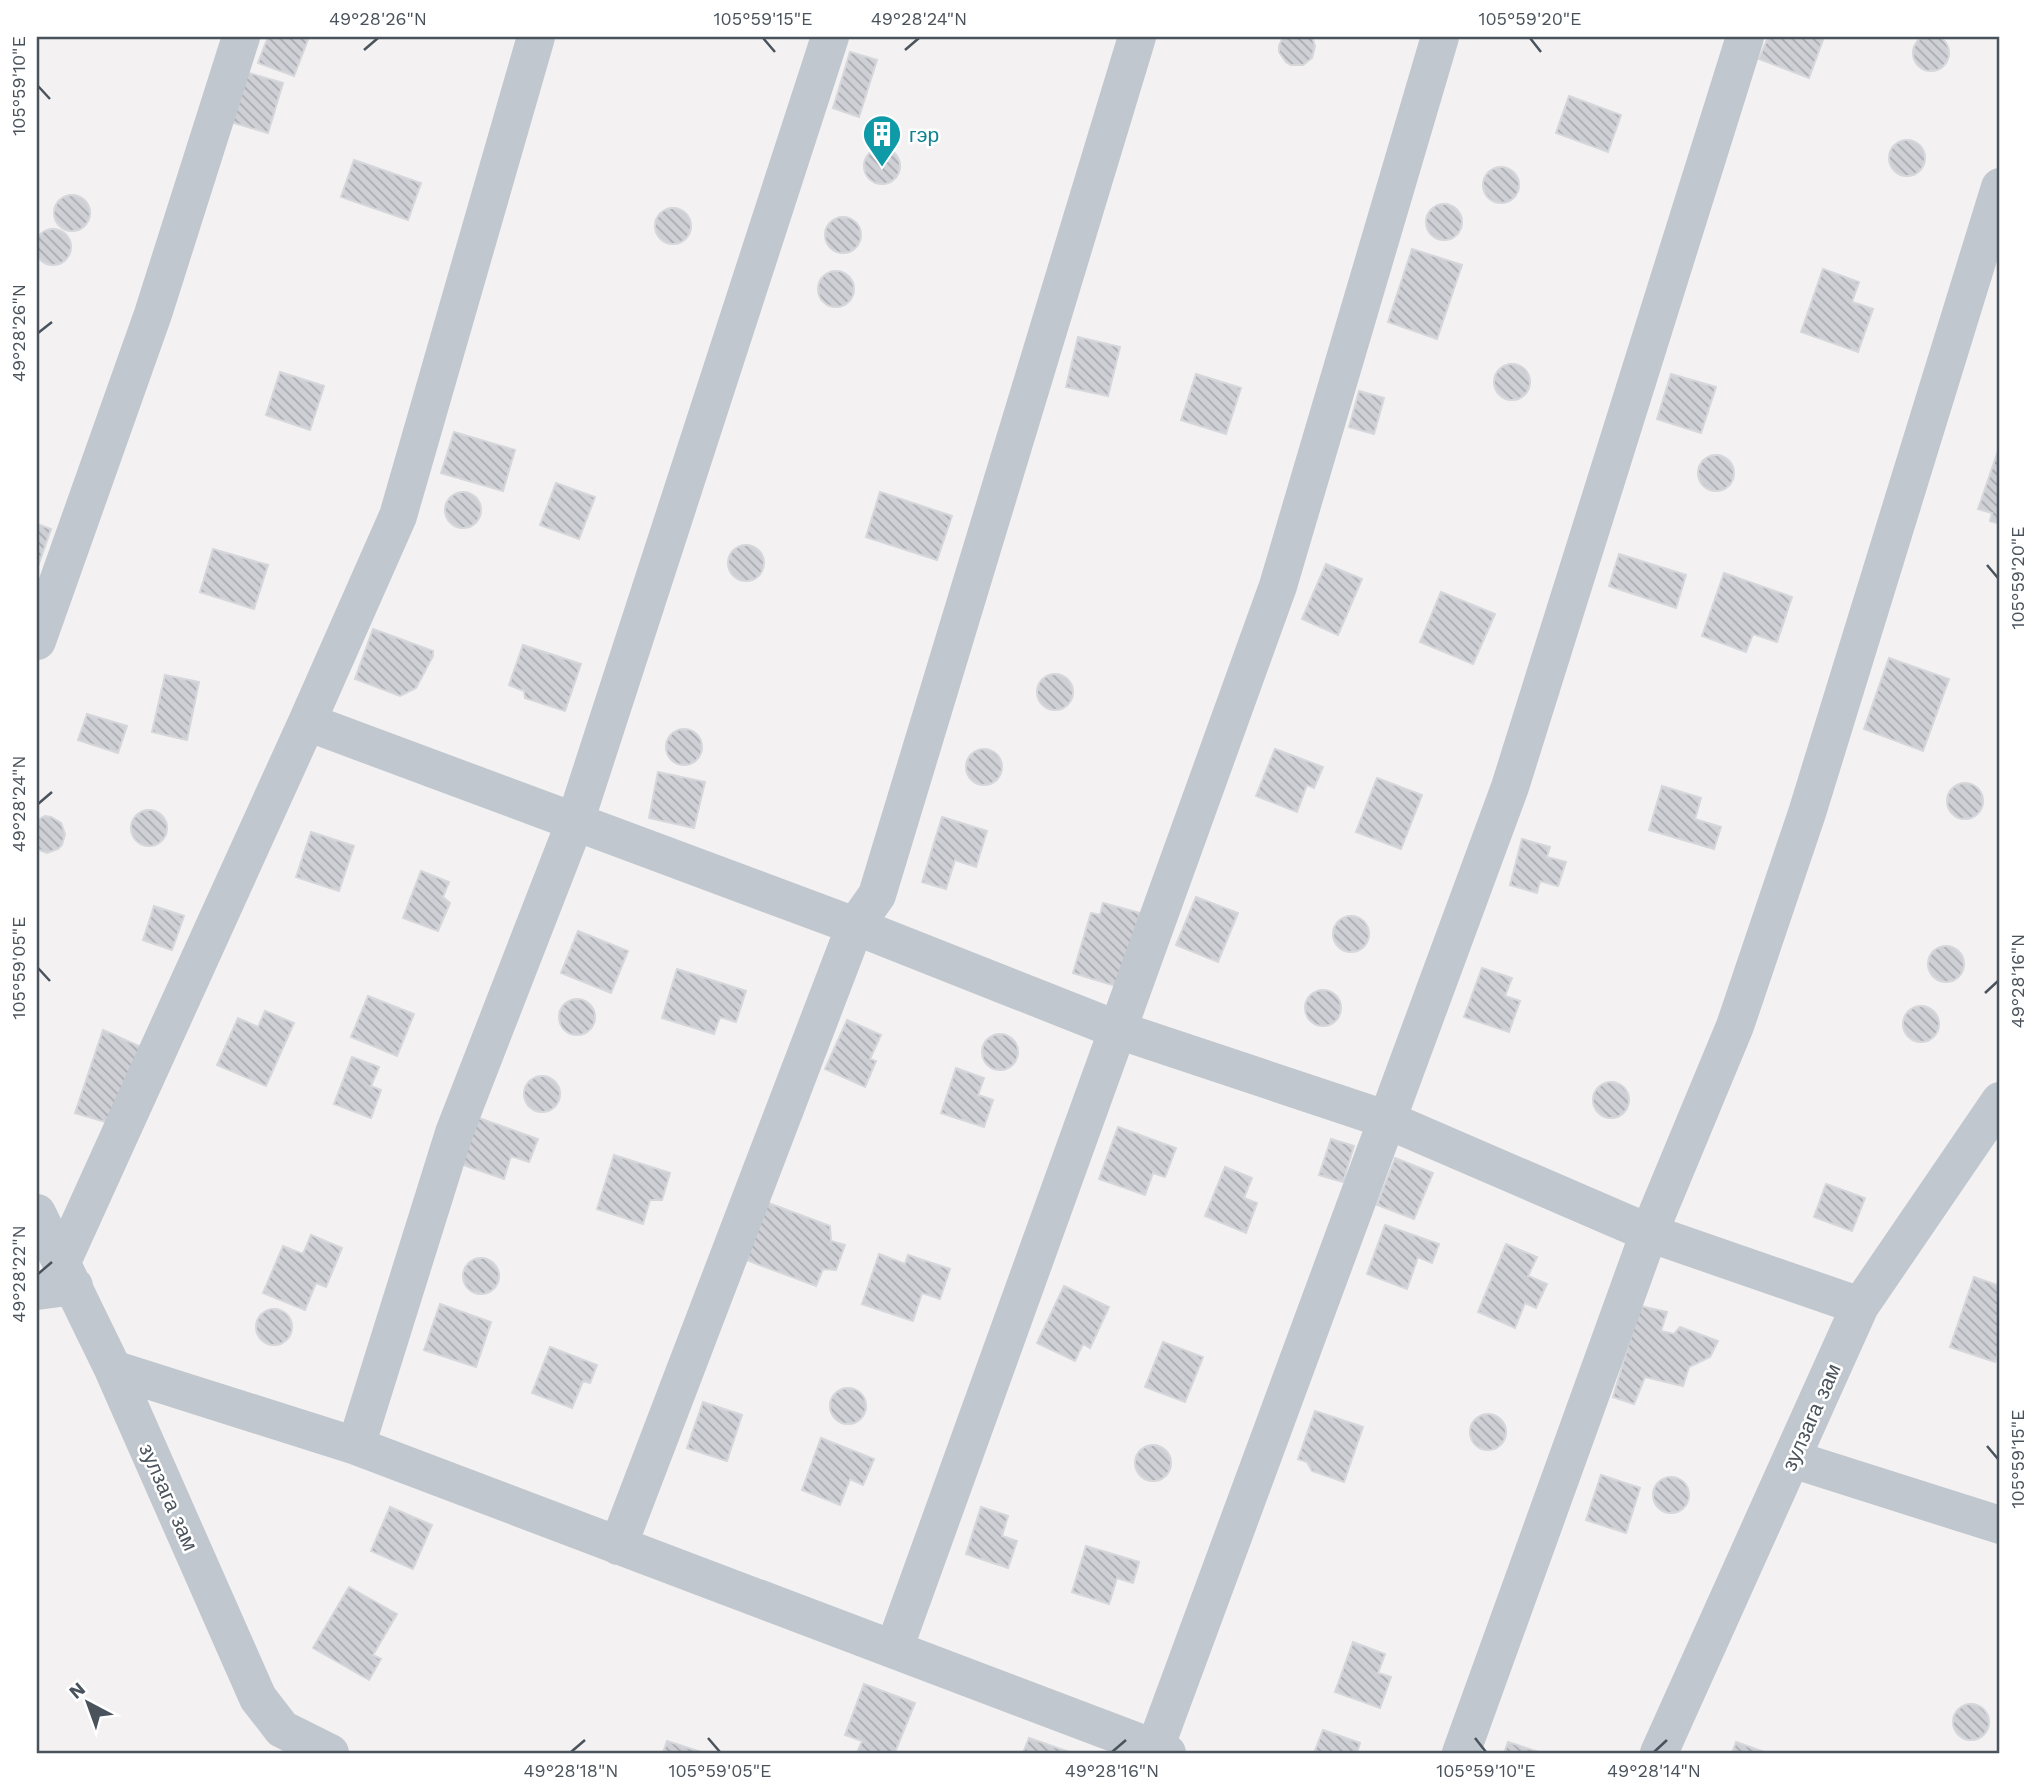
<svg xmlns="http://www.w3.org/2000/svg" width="2037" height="1790" font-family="'Work Sans',sans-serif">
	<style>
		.building { fill: url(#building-back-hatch); stroke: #d5d7db; stroke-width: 2 }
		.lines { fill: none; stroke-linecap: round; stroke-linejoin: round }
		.minor { stroke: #c0c7ce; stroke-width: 38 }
		.ticks { fill: none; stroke: #4a535c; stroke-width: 2.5 }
		.labels { text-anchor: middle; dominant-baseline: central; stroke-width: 5; stroke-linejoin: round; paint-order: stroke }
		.culture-label { font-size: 21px; fill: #0d838f; stroke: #fff; text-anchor: start }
		.street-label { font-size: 21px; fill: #4a535c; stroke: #fff }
		.neatline { fill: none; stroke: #4a535c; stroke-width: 2.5 }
		.ticks-label { font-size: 18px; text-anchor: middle; fill: #4a535c }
	</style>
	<defs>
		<pattern id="building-back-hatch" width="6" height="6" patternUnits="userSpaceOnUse" patternTransform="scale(1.75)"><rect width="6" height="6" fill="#ced0d5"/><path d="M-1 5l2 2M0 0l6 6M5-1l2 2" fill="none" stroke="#a9abb0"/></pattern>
	</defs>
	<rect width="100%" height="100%" fill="#f3f1f1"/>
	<path class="building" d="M1913 53a18 18 0 1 1 36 0a18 18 0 1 1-36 0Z
		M 268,37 L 309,37 L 294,76 L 258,63 Z
		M 1283,37 L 1312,37 L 1315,46 L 1312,58 L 1303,65 L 1291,65 L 1286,62 L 1279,52 L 1279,46 Z
		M 1768,37 L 1824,37 L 1809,78 L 1759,59 Z
		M 850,52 L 877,60 L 859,117 L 833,108 Z
		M 239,70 L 283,83 L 268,133 L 224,120 Z
		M 1569,96 L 1621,115 L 1608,152 L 1556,133 Z
		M1889 158a18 18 0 1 1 36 0a18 18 0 1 1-36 0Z
		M864 166a18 18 0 1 1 36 0a18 18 0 1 1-36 0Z
		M 354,160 L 421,183 L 408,220 L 341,197 Z
		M1483 185a18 18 0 1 1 36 0a18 18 0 1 1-36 0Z
		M54 213a18 18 0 1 1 36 0a18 18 0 1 1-36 0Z
		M1426 222a18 18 0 1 1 36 0a18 18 0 1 1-36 0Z
		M655 226a18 18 0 1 1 36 0a18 18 0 1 1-36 0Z
		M825 235a18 18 0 1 1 36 0a18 18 0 1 1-36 0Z
		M35 247a18 18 0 1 1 36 0a18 18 0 1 1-36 0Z
		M 1412,249 L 1462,265 L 1437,339 L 1388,322 Z
		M 1823,269 L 1859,282 L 1852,302 L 1873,309 L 1858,352 L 1801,332 Z
		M818 289a18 18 0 1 1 36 0a18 18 0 1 1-36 0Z
		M 1078,337 L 1120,347 L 1108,396 L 1066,387 Z
		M1494 382a18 18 0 1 1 36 0a18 18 0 1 1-36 0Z
		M 280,372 L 324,386 L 310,430 L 266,415 Z
		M 1196,374 L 1241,388 L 1226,434 L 1181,420 Z
		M 1671,374 L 1716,387 L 1701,433 L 1657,419 Z
		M 1359,391 L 1384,398 L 1374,434 L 1349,427 Z
		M 454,432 L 515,450 L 503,491 L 441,473 Z
		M 1999,448 L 2000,449 L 2000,524 L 1990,521 L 1992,513 L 1978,509 Z
		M1698 473a18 18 0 1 1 36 0a18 18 0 1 1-36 0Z
		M 556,483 L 595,497 L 579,539 L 540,525 Z
		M445 510a18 18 0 1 1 36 0a18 18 0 1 1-36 0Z
		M 880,492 L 952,516 L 937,560 L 866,537 Z
		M 37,524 L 51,529 L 37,569 Z
		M728 563a18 18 0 1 1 36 0a18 18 0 1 1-36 0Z
		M 213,549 L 268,565 L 254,609 L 200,592 Z
		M 1619,554 L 1686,575 L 1676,608 L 1609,586 Z
		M 1326,564 L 1362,579 L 1338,635 L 1302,619 Z
		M 1724,573 L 1792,597 L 1777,642 L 1753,634 L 1746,652 L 1702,636 Z
		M 1441,592 L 1495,614 L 1473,664 L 1420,642 Z
		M 373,629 L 433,651 L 433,656 L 416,688 L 400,696 L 355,679 Z
		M 523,645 L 581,664 L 565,711 L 525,698 L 524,691 L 509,685 Z
		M 1889,658 L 1949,679 L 1923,751 L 1864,729 Z
		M1037 692a18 18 0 1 1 36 0a18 18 0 1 1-36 0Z
		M 165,675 L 199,682 L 187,740 L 152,732 Z
		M 87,714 L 127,726 L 118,753 L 78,740 Z
		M666 747a18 18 0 1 1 36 0a18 18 0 1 1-36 0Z
		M966 767a18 18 0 1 1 36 0a18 18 0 1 1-36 0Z
		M 1275,749 L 1323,767 L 1314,788 L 1307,785 L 1297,812 L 1256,796 Z
		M 658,772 L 705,782 L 694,828 L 649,818 Z
		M 1377,778 L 1422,795 L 1401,849 L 1356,832 Z
		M1947 801a18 18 0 1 1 36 0a18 18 0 1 1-36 0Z
		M 1662,786 L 1701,798 L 1695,819 L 1721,827 L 1714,849 L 1649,830 Z
		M131 828a18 18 0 1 1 36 0a18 18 0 1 1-36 0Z
		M 45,816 L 51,817 L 61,823 L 65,834 L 62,845 L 58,849 L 47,853 L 37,849 L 37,820 Z
		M 942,817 L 987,831 L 976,867 L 955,860 L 946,889 L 922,882 Z
		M 311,832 L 354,846 L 339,891 L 296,877 Z
		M 1522,839 L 1550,847 L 1547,857 L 1566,862 L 1558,886 L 1540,881 L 1537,893 L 1510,885 Z
		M 421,871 L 449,882 L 443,897 L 450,903 L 438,931 L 403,918 Z
		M 1196,897 L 1238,913 L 1218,962 L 1176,945 Z
		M 1103,903 L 1140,913 L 1119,987 L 1073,973 L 1091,913 L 1100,915 Z
		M 154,906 L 184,916 L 172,950 L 143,940 Z
		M1333 934a18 18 0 1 1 36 0a18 18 0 1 1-36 0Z
		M 578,931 L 628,951 L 611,993 L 561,973 Z
		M1928 964a18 18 0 1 1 36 0a18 18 0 1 1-36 0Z
		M 1482,968 L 1512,978 L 1505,996 L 1520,1001 L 1509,1032 L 1464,1017 Z
		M 677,969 L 746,991 L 736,1022 L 720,1017 L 714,1034 L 662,1018 Z
		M1305 1008a18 18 0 1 1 36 0a18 18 0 1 1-36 0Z
		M 368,996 L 414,1014 L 397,1056 L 351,1037 Z
		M559 1017a18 18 0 1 1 36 0a18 18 0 1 1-36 0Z
		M1903 1024a18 18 0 1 1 36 0a18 18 0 1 1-36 0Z
		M 265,1011 L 294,1023 L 266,1086 L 217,1065 L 238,1018 L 258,1027 Z
		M 847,1020 L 881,1035 L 870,1059 L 876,1061 L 865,1087 L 825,1069 Z
		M 103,1030 L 150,1051 L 116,1125 L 75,1113 Z
		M982 1052a18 18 0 1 1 36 0a18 18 0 1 1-36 0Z
		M 352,1057 L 379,1067 L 371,1086 L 381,1090 L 371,1118 L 334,1104 Z
		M 956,1068 L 984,1078 L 978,1095 L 993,1100 L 984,1127 L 941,1113 Z
		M524 1094a18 18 0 1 1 36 0a18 18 0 1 1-36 0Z
		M1593 1100a18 18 0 1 1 36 0a18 18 0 1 1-36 0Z
		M 473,1116 L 538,1139 L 529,1162 L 511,1156 L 504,1179 L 457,1163 Z
		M 1118,1127 L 1176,1148 L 1165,1177 L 1153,1173 L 1145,1195 L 1099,1179 Z
		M 1331,1139 L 1354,1146 L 1343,1182 L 1319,1175 Z
		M 614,1155 L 670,1173 L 662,1200 L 650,1200 L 643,1224 L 597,1209 Z
		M 1395,1158 L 1433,1173 L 1414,1219 L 1377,1205 Z
		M 1225,1167 L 1252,1178 L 1244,1198 L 1257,1203 L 1246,1233 L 1205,1216 Z
		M 1826,1184 L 1865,1198 L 1852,1231 L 1814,1217 Z
		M 763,1201 L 830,1226 L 831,1241 L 845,1245 L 836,1270 L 823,1269 L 816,1286 L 741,1258 Z
		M 1385,1225 L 1439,1244 L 1432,1263 L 1418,1257 L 1407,1289 L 1367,1274 Z
		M 311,1235 L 342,1248 L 326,1287 L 316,1283 L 305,1310 L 263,1293 L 283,1246 L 303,1254 Z
		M 1506,1244 L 1537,1257 L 1528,1276 L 1547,1284 L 1536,1308 L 1525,1303 L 1515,1328 L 1478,1312 Z
		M 879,1254 L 905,1264 L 908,1255 L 950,1269 L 940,1299 L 922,1293 L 913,1321 L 862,1304 Z
		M463 1276a18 18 0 1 1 36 0a18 18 0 1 1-36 0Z
		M 1974,1277 L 2000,1286 L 2000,1346 L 1995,1362 L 1950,1347 Z
		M 1064,1286 L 1109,1307 L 1090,1348 L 1083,1344 L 1075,1361 L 1037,1343 Z
		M 440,1304 L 491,1322 L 476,1367 L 424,1350 Z
		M 1640,1306 L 1667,1312 L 1661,1331 L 1674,1334 L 1680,1327 L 1718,1341 L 1710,1357 L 1689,1367 L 1683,1386 L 1645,1377 L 1634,1404 L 1613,1397 Z
		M256 1327a18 18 0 1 1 36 0a18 18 0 1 1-36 0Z
		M 1163,1342 L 1203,1357 L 1185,1402 L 1145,1387 Z
		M 550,1347 L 597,1365 L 590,1383 L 583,1381 L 572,1408 L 532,1393 Z
		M830 1406a18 18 0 1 1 36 0a18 18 0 1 1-36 0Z
		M 703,1402 L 742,1415 L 727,1461 L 687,1448 Z
		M 1315,1411 L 1363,1427 L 1344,1482 L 1312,1471 L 1307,1462 L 1298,1459 Z
		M1470 1432a18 18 0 1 1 36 0a18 18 0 1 1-36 0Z
		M 821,1438 L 874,1459 L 863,1485 L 850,1479 L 840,1505 L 802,1490 Z
		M1135 1463a18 18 0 1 1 36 0a18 18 0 1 1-36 0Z
		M 1601,1475 L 1640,1488 L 1626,1533 L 1586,1520 Z
		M1653 1495a18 18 0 1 1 36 0a18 18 0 1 1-36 0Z
		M 390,1507 L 432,1525 L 413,1569 L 371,1551 Z
		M 981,1507 L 1008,1516 L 1002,1536 L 1017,1541 L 1008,1568 L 966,1554 Z
		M 1086,1546 L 1139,1562 L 1133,1583 L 1117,1578 L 1109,1604 L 1072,1592 Z
		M 349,1587 L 397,1614 L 373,1655 L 381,1659 L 369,1680 L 313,1648 Z
		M 1353,1642 L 1385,1654 L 1378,1673 L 1391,1677 L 1380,1708 L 1335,1692 Z
		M 864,1684 L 915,1703 L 895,1752 L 898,1753 L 857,1753 L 862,1741 L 845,1735 Z
		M1953 1722a18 18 0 1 1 36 0a18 18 0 1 1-36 0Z
		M 1323,1730 L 1360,1743 L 1357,1753 L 1314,1753 Z
		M 1029,1738 L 1072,1753 L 1023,1753 Z
		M 667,1741 L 704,1753 L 663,1753 Z
		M 1508,1742 L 1542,1753 L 1504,1753 Z
		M 1736,1742 L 1767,1753 L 1732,1753 Z"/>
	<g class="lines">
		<path class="minor" d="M 37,641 L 153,314 L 241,37
			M 307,722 L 855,926 L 1118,1030 L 1385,1119 L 1649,1233 L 1860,1306
			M 37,1213 L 113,1369 L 258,1698 L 282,1729 L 330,1753
			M 62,1262 L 307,722 L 398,516 L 536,37
			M 37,1291 L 74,1286
			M 113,1369 L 356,1446 L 1167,1753
			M 356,1446 L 454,1133 L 575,822 L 830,37
			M 1792,1459 L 2000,1525
			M 618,1546 L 855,926 L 877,895 L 1137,37
			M 894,1649 L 1278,586 L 1440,37
			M 1155,1748 L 1510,787 L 1745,37
			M 1461,1753 L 1649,1233 L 1735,1026 L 1807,813 L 2000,187
			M 1659,1753 L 1860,1306 L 2000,1101"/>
	</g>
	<path class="ticks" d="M 763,38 L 775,52M 1530,38 L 1541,52M 364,50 L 378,38M 905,50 L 919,38M 38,86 L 50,99M 38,333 L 52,322M 1987,565 L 1998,578M 38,804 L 52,792M 38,968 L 50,981M 1985,993 L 1998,981M 38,1274 L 52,1262M 1987,1446 L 1998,1459M 708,1738 L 720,1752M 1475,1738 L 1486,1752M 571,1752 L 585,1740M 1112,1752 L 1126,1740M 1654,1752 L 1667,1740"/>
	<defs>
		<g id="building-pin" transform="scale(2.0125)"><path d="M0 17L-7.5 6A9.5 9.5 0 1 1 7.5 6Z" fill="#0f9aa8" stroke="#fff"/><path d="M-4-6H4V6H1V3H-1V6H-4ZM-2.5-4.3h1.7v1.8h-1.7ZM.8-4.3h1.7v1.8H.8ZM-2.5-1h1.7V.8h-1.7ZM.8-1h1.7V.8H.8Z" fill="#fff"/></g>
	</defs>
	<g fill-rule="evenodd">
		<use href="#building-pin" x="882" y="134"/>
	</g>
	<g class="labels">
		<g class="culture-label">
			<text x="909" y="134">гэр</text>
		</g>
		<g class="street-label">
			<text transform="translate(1811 1417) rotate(-66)">зулзага зам</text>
			<text transform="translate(169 1497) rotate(66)">зулзага зам</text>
		</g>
	</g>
	<rect width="2037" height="1790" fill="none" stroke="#ffffff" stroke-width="77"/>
	<g transform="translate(88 1703) rotate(319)" stroke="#ffffff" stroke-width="5" paint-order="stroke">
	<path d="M0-5L12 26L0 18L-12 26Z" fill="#4a535c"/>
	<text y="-10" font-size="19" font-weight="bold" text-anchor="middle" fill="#4a535c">N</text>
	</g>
	<rect x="38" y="38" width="1960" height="1714" class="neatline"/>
	<g class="ticks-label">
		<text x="378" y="25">49°28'26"N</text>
		<text x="763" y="25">105°59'15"E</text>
		<text x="919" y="25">49°28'24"N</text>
		<text x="1530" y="25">105°59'20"E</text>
		<text transform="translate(19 86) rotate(-90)" y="6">105°59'10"E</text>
		<text transform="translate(19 333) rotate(-90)" y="6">49°28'26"N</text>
		<text transform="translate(2018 578) rotate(-90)" y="6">105°59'20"E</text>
		<text transform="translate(19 804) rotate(-90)" y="6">49°28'24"N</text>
		<text transform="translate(19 968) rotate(-90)" y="6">105°59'05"E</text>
		<text transform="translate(2018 981) rotate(-90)" y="6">49°28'16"N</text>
		<text transform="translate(19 1274) rotate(-90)" y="6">49°28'22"N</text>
		<text transform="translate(2018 1459) rotate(-90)" y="6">105°59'15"E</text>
		<text x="571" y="1777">49°28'18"N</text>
		<text x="720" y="1777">105°59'05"E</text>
		<text x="1112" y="1777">49°28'16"N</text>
		<text x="1486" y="1777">105°59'10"E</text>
		<text x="1654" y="1777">49°28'14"N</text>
	</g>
</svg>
